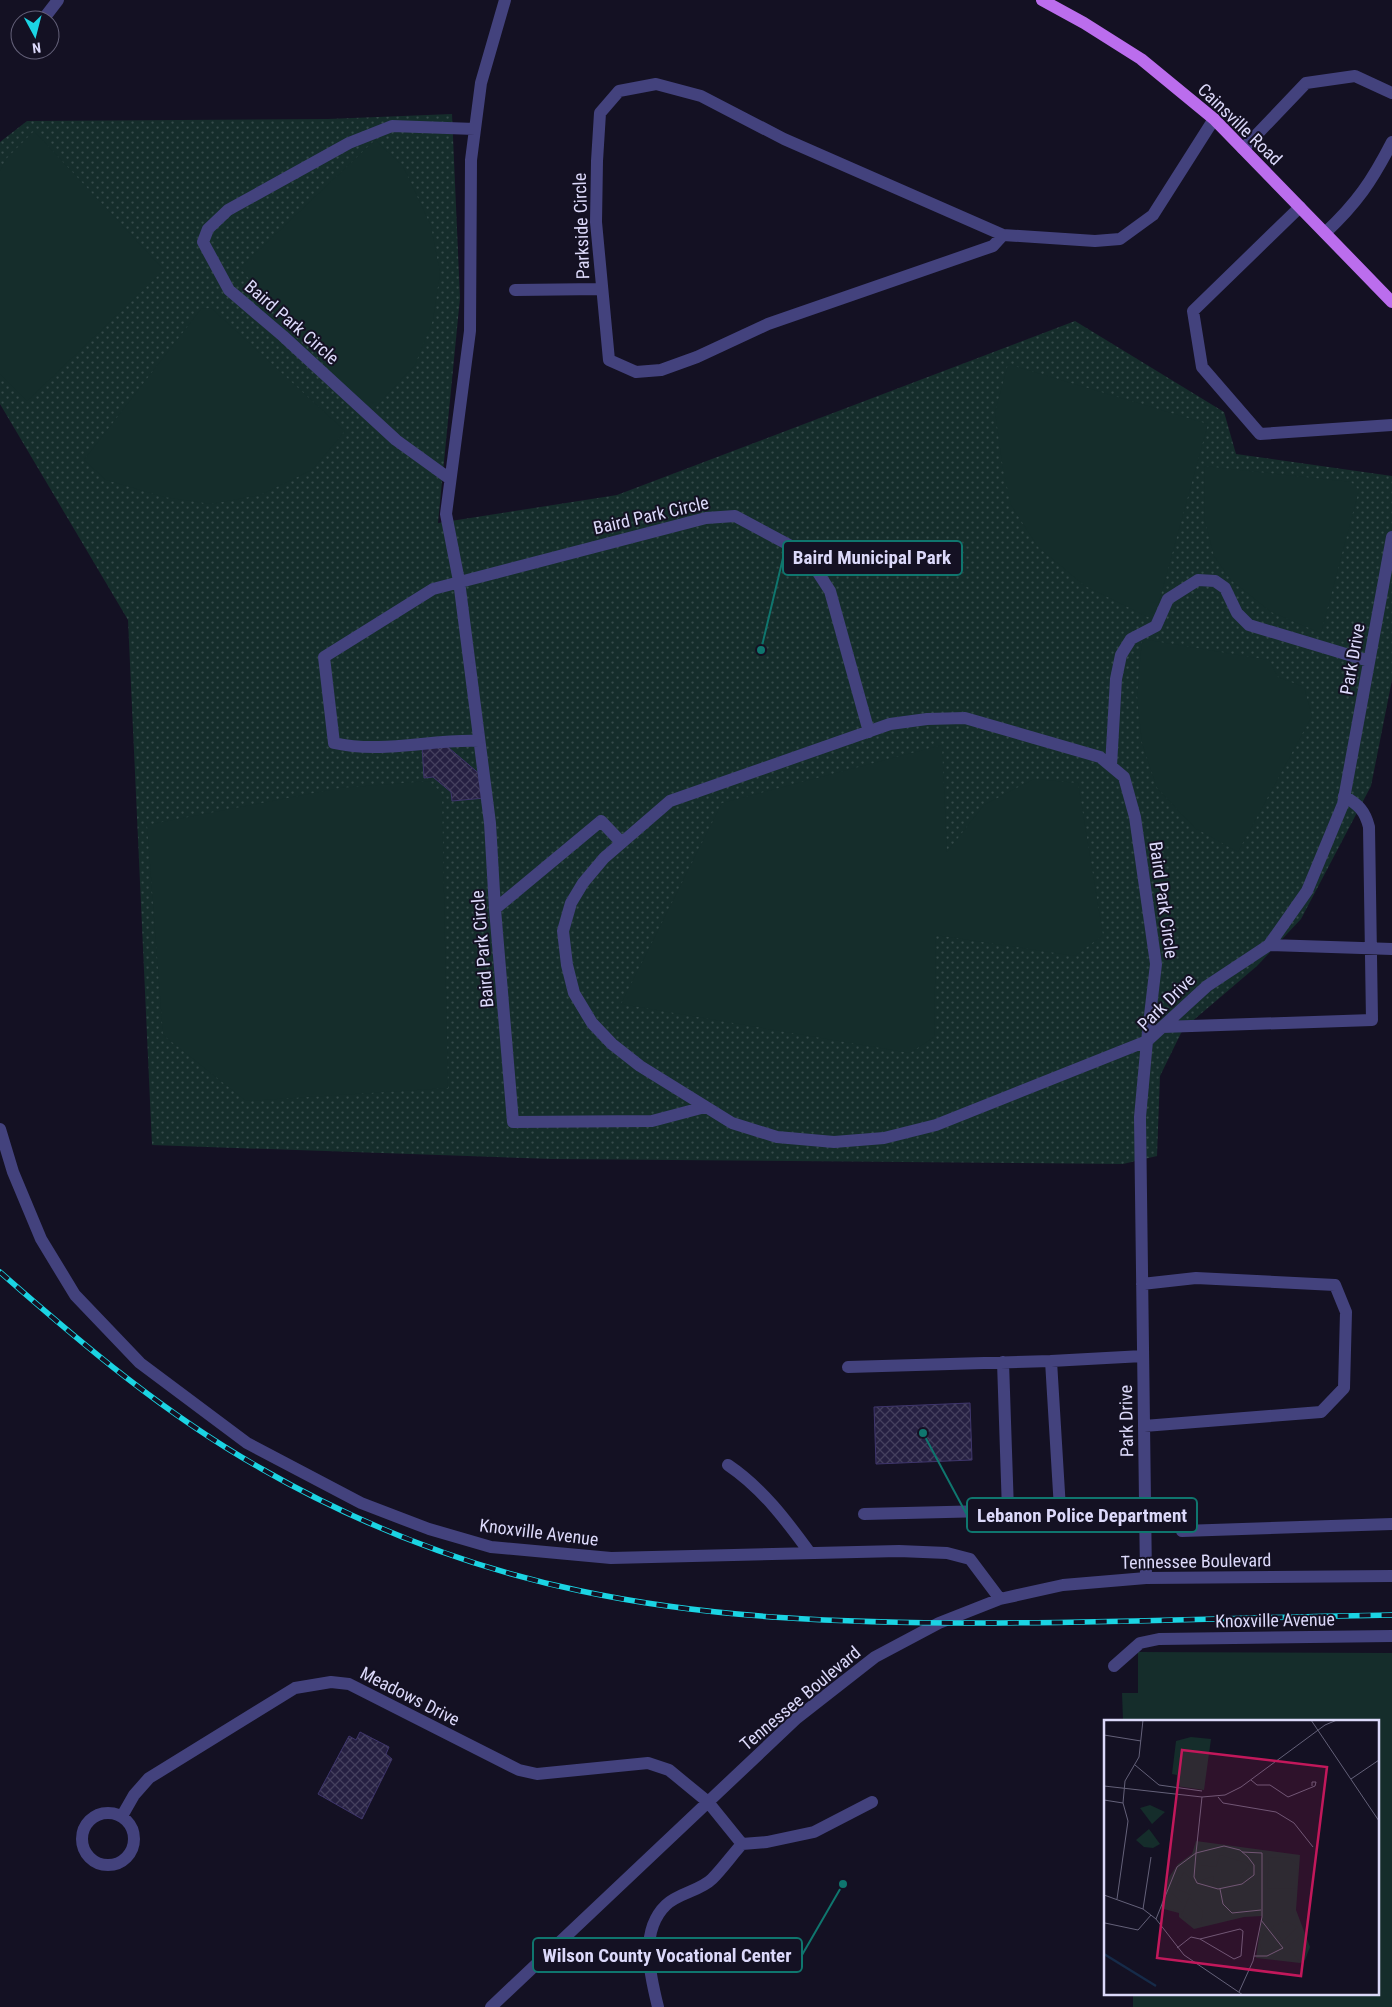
<svg xmlns="http://www.w3.org/2000/svg" width="1392" height="2007" font-family="'Roboto Condensed',sans-serif">
	<style>
		.grass { fill: url(#grass-dots) }
		.pitch { fill: #152d2b }
		.building { fill: url(#building-cross-hatch); stroke: #3e356b }
		.lines { fill: none; stroke-linecap: round; stroke-linejoin: round }
		.minor { stroke: #43427d; stroke-width: 12 }
		.major { stroke: #bb6ded; stroke-width: 12 }
		.rail-casing { stroke: #1bd4e3; stroke-width: 5.5 }
		.rail { stroke: #141123; stroke-width: 4; stroke-dasharray: 11; stroke-linecap: butt }
		.labels { text-anchor: middle; dominant-baseline: central; stroke-width: 4; stroke-linejoin: round; paint-order: stroke }
		.street-label { font-size: 18px; fill: #dcd9fa; stroke: #141123 }
		.inset-river { fill: none; stroke: #162b49; stroke-width: 2.5 }
		.inset-road { fill: none; stroke: #646179; stroke-width: 1 }
		.view { fill: #c2185b; fill-opacity: 0.15; stroke: #c2185b; stroke-width: 2.5 }
		.inset-edge { fill: none; stroke: #dcd9fa; stroke-width: 2.5 }
		.leader { fill: none; stroke: #0f766e; stroke-width: 2 }
		.callout-dot { fill: #0f766e; stroke: #141123; stroke-width: 2 }
		.callout { fill: #141123; stroke: #0f766e; stroke-width: 2 }
		.callout-label { font-size: 19px; text-anchor: middle; font-weight: bold; fill: #dcd9fa }
	</style>
	<defs>
		<pattern id="grass-dots" width="8" height="8" patternUnits="userSpaceOnUse" patternTransform="scale(1.25)"><rect width="8" height="8" fill="#152d2b"/><path d="M2 2h.1M6 6h.1" fill="none" stroke="#364b4b" stroke-width="1.8" stroke-linecap="round"/></pattern>
		<pattern id="building-cross-hatch" width="8" height="8" patternUnits="userSpaceOnUse" patternTransform="scale(1.25)"><rect width="8" height="8" fill="#262042"/><path d="M0 0l8 8M0 8l8-8" fill="none" stroke="#45405e"/></pattern>
	</defs>
	<rect width="100%" height="100%" fill="#141123"/>
	<path class="grass" d="M 452,114 L 460,298 L 438,523 L 617,495 L 1075,321 L 1224,412 L 1236,454 L 1392,476 L 1392,680 L 1371,786 L 1301,919 L 1257,966 L 1183,1029 L 1160,1076 L 1157,1156 L 1123,1164 L 552,1159 L 152,1145 L 128,620 L 0,404 L 0,142 L 27,121 L 328,119 Z"/>
	<path class="pitch" d="M 34,131 L 164,270 L 27,401 L 0,374 L 0,171 L 7,158 Z
		M 375,140 L 403,166 L 431,226 L 440,273 L 433,320 L 415,365 L 368,415 L 240,268 Z
		M 211,308 L 345,431 L 312,470 L 260,495 L 211,504 L 164,497 L 106,480 L 84,460 L 201,309 Z
		M 1008,364 L 1208,424 L 1154,620 L 1085,586 L 1038,547 L 1011,505 L 1003,469 L 995,412 Z
		M 1204,466 L 1351,482 L 1359,490 L 1321,633 L 1271,612 L 1231,580 L 1214,556 L 1205,521 Z
		M 1142,639 L 1269,660 L 1278,677 L 1304,687 L 1312,716 L 1238,852 L 1195,828 L 1157,788 L 1142,743 L 1137,696 Z
		M 942,745 L 947,852 L 984,805 L 1034,779 L 1078,783 L 1103,935 L 1075,956 L 936,935 L 934,1037 L 910,1053 L 621,1004 L 722,803 Z
		M 429,781 L 442,794 L 448,1088 L 246,1101 L 163,1035 L 147,825 L 340,788 Z
		M 1138,1652 L 1392,1653 L 1392,2007 L 1133,2007 L 1133,1993 L 1378,1993 L 1378,1721 L 1123,1721 L 1122,1693 L 1138,1693 Z"/>
	<path class="building" d="M 443,743 L 482,776 L 485,798 L 452,801 L 451,792 L 433,777 L 424,778 L 422,746 Z
		M 970,1403 L 972,1460 L 876,1464 L 874,1407 Z
		M 360,1732 L 389,1747 L 386,1754 L 392,1759 L 362,1819 L 318,1794 L 349,1736 L 356,1740 Z"/>
	<g class="lines">
		<path class="minor" d="M 505,0 L 481,83 L 471,160 L 470,331 L 446,514 L 459,581 L 490,823 L 495,909 L 513,1122 L 652,1121 L 705,1107
			M 45,17 L 58,0
			M 1243,149 L 1306,83 L 1355,76 L 1392,93
			M 1300,207 L 1193,311 L 1202,367 L 1260,434 L 1392,425
			M 1325,233 C 1357,203 1372,181 1392,142
			M 1003,235 L 993,246 L 768,324 L 697,357 L 661,370 L 636,372 L 609,360 L 596,222 L 597,161 L 600,113 L 619,91 L 656,84 L 701,96 L 784,139 L 1003,235 L 1095,241 L 1120,239 L 1153,215 L 1214,119
			M 515,290 L 601,289
			M 450,479 L 396,440 L 283,336 L 229,290 L 203,242 L 208,229 L 228,210 L 349,143 L 392,126 L 475,129
			M 965,718 L 1100,757 L 1124,777 L 1135,817 L 1156,964 L 1147,1041 L 936,1125 L 884,1138 L 834,1142 L 777,1137 L 732,1123 L 640,1066 L 612,1044 L 592,1023 L 574,993 L 567,965 L 563,931 L 571,903 L 583,883 L 604,858 L 670,801 L 890,724 L 927,719 Z
			M 479,741 C 430,739 383,754 334,743 L 324,657 L 433,589 L 706,518 L 735,516 L 806,554 L 830,591 L 869,732
			M 1111,766 L 1116,679 L 1121,655 L 1131,639 L 1156,626 L 1168,599 L 1198,580 L 1215,581 L 1225,588 L 1237,613 L 1249,625 L 1369,661
			M 495,909 L 601,821 L 621,842
			M 1269,945 L 1392,949
			M 1162,1027 L 1372,1020 L 1369,827 C 1365,811 1359,805 1344,796
			M 0,1129 L 13,1172 L 41,1239 L 75,1295 L 140,1363 L 247,1443 L 361,1503 L 429,1529 L 491,1547 L 611,1558 L 899,1551 L 947,1553 L 970,1559 L 1000,1599
			M 1142,1284 L 1196,1278 L 1335,1285 L 1346,1312 L 1344,1388 L 1321,1412 L 1144,1426
			M 1003,1362 L 1008,1511
			M 848,1367 L 1051,1361
			M 728,1465 C 762,1488 786,1520 810,1553
			M 1060,1509 L 1051,1361 L 1143,1356
			M 864,1514 L 1145,1507
			M 1182,1531 L 1392,1524
			M 1146,1578 L 1140,1117 L 1147,1041 L 1207,986 L 1269,945 L 1307,891 L 1343,804 L 1392,537
			M 1114,1666 L 1140,1643 L 1159,1639 L 1392,1636
			M82 1839a26 26 0 1 1 52 0a26 26 0 1 1-52 0Z
			M 122,1816 L 134,1795 L 149,1778 L 295,1688 L 331,1682 L 349,1684 L 519,1770 L 537,1774 L 648,1763 L 669,1770 L 708,1802 L 742,1844 L 767,1842 L 814,1832 L 872,1802
			M 491,2007 L 797,1718 L 875,1657 L 939,1623 L 1000,1599 L 1063,1585 L 1146,1578 L 1392,1576
			M 658,2007 C 650,1975 639,1931 666,1905 C 678,1893 700,1891 712,1879 C 723,1868 732,1855 742,1844"/>
		<path class="major" d="M 1042,0 L 1084,23 L 1141,59 L 1214,119 L 1392,302"/>
		<g class="rail-casing">
			<path id="rail" d="M 0,1272 C 82,1344 166,1415 262,1469 C 360,1525 470,1568 581,1591 C 713,1619 848,1623 982,1623 C 1119,1623 1255,1617 1392,1615"/>
		</g>
		<use href="#rail" class="rail"/>
	</g>
	<g class="labels">
		<g class="street-label">
			<text transform="translate(1240 124) rotate(44)">Cainsville Road</text>
			<text transform="translate(581 226) rotate(-92)">Parkside Circle</text>
			<text transform="translate(292 322) rotate(41)">Baird Park Circle</text>
			<text transform="translate(651 515) rotate(-13)">Baird Park Circle</text>
			<text transform="translate(1352 659) rotate(-80)">Park Drive</text>
			<text transform="translate(1164 900) rotate(82)">Baird Park Circle</text>
			<text transform="translate(482 949) rotate(-95)">Baird Park Circle</text>
			<text transform="translate(1166 1002) rotate(-45)">Park Drive</text>
			<text transform="translate(1126 1421) rotate(-91)">Park Drive</text>
			<text transform="translate(539 1532) rotate(7)">Knoxville Avenue</text>
			<text transform="translate(1196 1561) rotate(-1)">Tennessee Boulevard</text>
			<text transform="translate(1275 1620) rotate(-1)">Knoxville Avenue</text>
			<text transform="translate(410 1696) rotate(27)">Meadows Drive</text>
			<text transform="translate(800 1698) rotate(-40)">Tennessee Boulevard</text>
		</g>
	</g>
	<g transform="translate(1104 1720)">
		<rect width="275" height="275" fill="#141123"/>
		<path d="M 92,121 L 196,135 L 192,190 L 206,227 L 201,240 L 196,243 L 152,238 L 158,196 L 140,197 L 90,209 L 75,197 L 75,193 L 56,188 L 65,157 L 74,144 L 88,134 Z" fill="#152d2b"/>
		<path d="M 87,17 L 107,19 L 100,70 L 72,66 L 73,55 L 68,54 L 72,21 ZM 46,85 L 61,92 L 48,104 L 36,88 ZM 45,109 L 56,124 L 49,128 L 40,127 L 32,120 ZM 116,135 L 146,144 L 133,163 L 109,166 L 110,156 L 95,161 L 95,145 L 112,147 ZM 165,137 L 186,138 L 194,146 L 193,168 L 163,169 ZM 80,152 L 87,159 L 87,175 L 71,168 ZM 68,173 L 78,183 L 78,192 L 62,188 ZM 85,177 L 99,191 L 97,205 L 77,196 ZM 182,201 L 194,207 L 179,221 L 167,207 ZM 164,208 L 176,225 L 160,236 L 155,222 ZM 200,214 L 203,231 L 196,242 L 184,226 Z" fill="#152d2b"/>
		<path class="inset-river" d="M 0,234 L 52,266"/>
		<path class="inset-road" d="M 207,0 L 275,101M 0,15 L 37,21M 31,45 L 55,65 L 98,71M 247,59 L 275,40M 147,60 L 153,65 L 166,65 L 184,77 L 211,66 L 212,62 L 208,62 L 208,66M 0,66 L 98,77 L 121,75 L 137,67 L 221,5 L 233,0M 114,77 L 119,83 L 172,92 L 190,103 L 209,127M 0,80 L 19,83M 120,126 L 136,130 L 144,137 L 150,145 L 150,155 L 138,164 L 114,169 L 93,163 L 90,157 L 92,133 ZM 116,169 L 119,184 L 128,193 L 157,190M 0,175 L 39,189 L 52,199 L 80,235 L 139,275M 13,179 L 24,101 L 19,83 L 21,61 L 35,37 L 39,0M 39,189 L 47,137M 52,199 L 73,147 L 92,133 L 98,77M 1,203 L 34,210 L 47,195M 73,228 L 87,217 L 96,219 L 130,239 L 137,236 L 139,211 L 136,209 L 96,219M 150,236 L 163,236 L 179,228 L 157,200M 135,272 L 149,241 L 158,197 L 158,133 L 138,132"/>
		<path class="view" d="M 78,30 L 223,47 L 197,256 L 53,238 Z"/>
		<rect width="275" height="275" class="inset-edge"/>
	</g>
	<path class="leader" d="M761 650L783 558M923 1433L967 1515M843 1884L802 1955"/>
	<g class="callout-dot">
		<circle cx="761" cy="650" r="5"/>
		<circle cx="923" cy="1433" r="5"/>
		<circle cx="843" cy="1884" r="5"/>
	</g>
	<g class="callout">
		<rect x="783" y="541" width="179" height="34" rx="5"/>
		<rect x="967" y="1498" width="230" height="34" rx="5"/>
		<rect x="533" y="1938" width="269" height="34" rx="5"/>
	</g>
	<g class="callout-label">
		<text x="872" y="564">Baird Municipal Park</text>
		<text x="1082" y="1522">Lebanon Police Department</text>
		<text x="667" y="1962">Wilson County Vocational Center</text>
	</g>
	<g transform="translate(35 35) rotate(173)"><circle r="24" fill="#141123" stroke="#646179"/>
	<path d="M0-4L9 19L0 12L-9 19Z" fill="#1bd4e3"/>
	<text y="-8" font-size="14" font-weight="bold" text-anchor="middle" fill="#dcd9fa">N</text>
	</g>
</svg>
